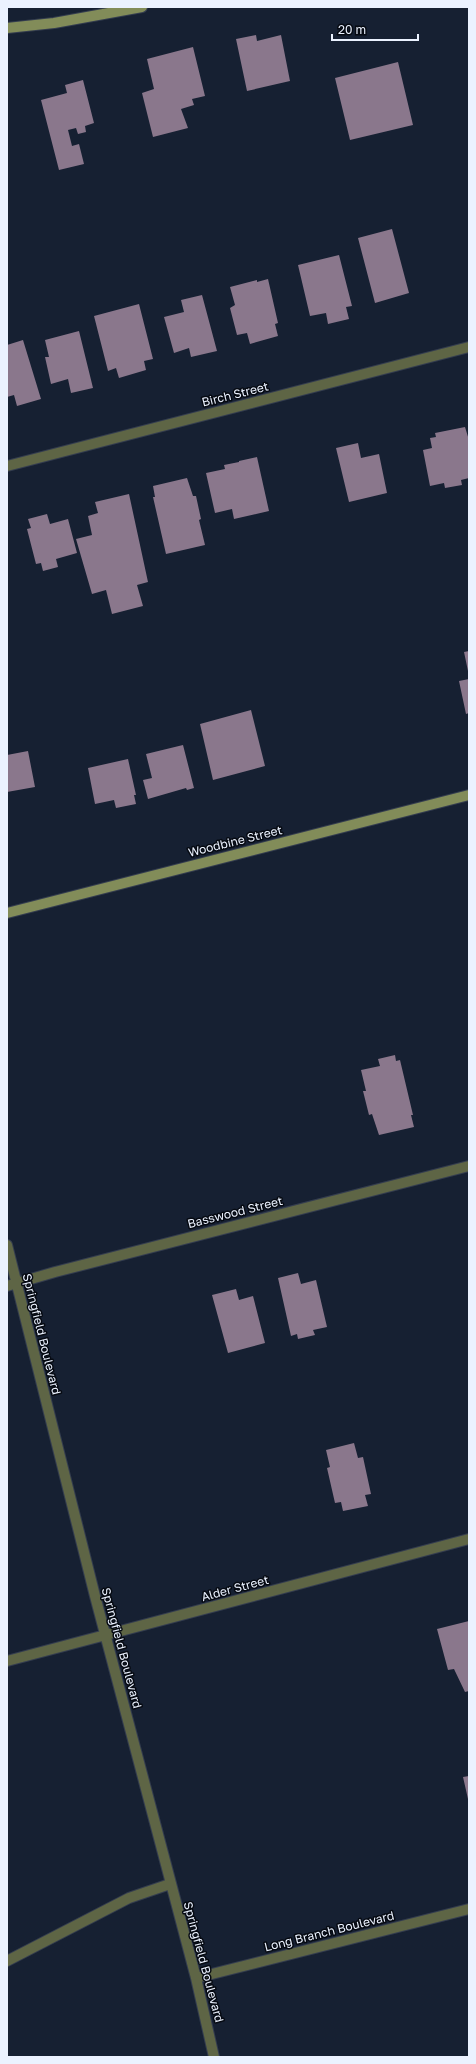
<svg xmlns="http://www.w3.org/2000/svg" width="476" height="2064" font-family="'Golos Text',sans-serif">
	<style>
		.building { fill: #8a778c }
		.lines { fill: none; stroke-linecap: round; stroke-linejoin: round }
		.street-casing { stroke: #343d4f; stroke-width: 12 }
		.secondary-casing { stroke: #343d4f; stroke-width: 12 }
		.street { stroke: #5e6545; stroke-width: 10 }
		.secondary { stroke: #828c59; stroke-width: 10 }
		.labels { text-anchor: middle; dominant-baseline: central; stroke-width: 3; stroke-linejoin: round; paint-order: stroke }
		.street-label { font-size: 12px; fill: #ebf2ff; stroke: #060a12 }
	</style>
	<rect width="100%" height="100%" fill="#162032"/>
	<path class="building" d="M 256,35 L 257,41 L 281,35 L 290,81 L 247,91 L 236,39 Z
		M 193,47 L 205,96 L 192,99 L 194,105 L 181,109 L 188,128 L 153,137 L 142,93 L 154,89 L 147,59 Z
		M 398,62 L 413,125 L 350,140 L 335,78 Z
		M 83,80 L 94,123 L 85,126 L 86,132 L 78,134 L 76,128 L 68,130 L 72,146 L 79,144 L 84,164 L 59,170 L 41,100 L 67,93 L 65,85 Z
		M 392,229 L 409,293 L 375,303 L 358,238 Z
		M 339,255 L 352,306 L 346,307 L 349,319 L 328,324 L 326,313 L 310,316 L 298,265 Z
		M 268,279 L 278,323 L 275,324 L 278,336 L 250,344 L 247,333 L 237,335 L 230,308 L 235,305 L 230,287 L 257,280 L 257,282 Z
		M 202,295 L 217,351 L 191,357 L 189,348 L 174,353 L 164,317 L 184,312 L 181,300 Z
		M 139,304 L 153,359 L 144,361 L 146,370 L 119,378 L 116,368 L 108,371 L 94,316 Z
		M 79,331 L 93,388 L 71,393 L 68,379 L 51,384 L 45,357 L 49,357 L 45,340 Z
		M 23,340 L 41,399 L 17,406 L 14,395 L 7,397 L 7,345 Z
		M 465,427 L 469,440 L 469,478 L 461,480 L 462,485 L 445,488 L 444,483 L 430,486 L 423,450 L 432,448 L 430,438 L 436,437 L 435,433 Z
		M 358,443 L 361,458 L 379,454 L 387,493 L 349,502 L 336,448 Z
		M 257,457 L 269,511 L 234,519 L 232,509 L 215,513 L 206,473 L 225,469 L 224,465 L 239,462 L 239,461 Z
		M 187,478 L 193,496 L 196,496 L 201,519 L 199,520 L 205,545 L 166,554 L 153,497 L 155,497 L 153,486 Z
		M 129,494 L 148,582 L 137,585 L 143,606 L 112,614 L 106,590 L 92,594 L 76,539 L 92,535 L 88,516 L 98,513 L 95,502 Z
		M 47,514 L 50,524 L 68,519 L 77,553 L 56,559 L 58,567 L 43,571 L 41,563 L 36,564 L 27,529 L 31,528 L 28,519 Z
		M 469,651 L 469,671 L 468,671 L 464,652 Z
		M 469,679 L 469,713 L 466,714 L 459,681 Z
		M 251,710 L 265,766 L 213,780 L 200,724 Z
		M 183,745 L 194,788 L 187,790 L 186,788 L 148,799 L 143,780 L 152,778 L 146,754 Z
		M 28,751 L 35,787 L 7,792 L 7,755 Z
		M 128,759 L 136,795 L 134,795 L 136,804 L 116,808 L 114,800 L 95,804 L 88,768 Z
		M 395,1055 L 396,1061 L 400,1060 L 413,1115 L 411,1115 L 414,1127 L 379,1135 L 372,1114 L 369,1115 L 363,1091 L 366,1091 L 361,1070 L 380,1066 L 378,1059 Z
		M 298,1273 L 301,1284 L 316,1280 L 327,1327 L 313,1330 L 315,1335 L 298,1339 L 297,1334 L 291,1336 L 278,1278 Z
		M 236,1289 L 239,1300 L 253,1296 L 265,1343 L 228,1353 L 212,1295 Z
		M 354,1443 L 358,1458 L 363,1457 L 371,1494 L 365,1495 L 368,1506 L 343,1511 L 341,1502 L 335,1503 L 327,1468 L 330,1467 L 326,1450 Z
		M 469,1621 L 469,1691 L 465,1692 L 454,1669 L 448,1670 L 437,1629 Z
		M 469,1776 L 469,1799 L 468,1799 L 463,1777 Z"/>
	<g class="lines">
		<g class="street-casing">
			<path id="street" d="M 7,466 L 469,347
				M 7,1245 L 95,1596 L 196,1978 L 214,2057
				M 7,1286 L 55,1272 L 469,1166
				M 7,1661 L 469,1539
				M 7,1961 L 129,1898 L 170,1884
				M 196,1978 L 469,1909"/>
		</g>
		<g class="secondary-casing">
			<path id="secondary" d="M 7,28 L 54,23 L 142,7
				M 7,913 L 469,795"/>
		</g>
		<use href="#street" class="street"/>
		<use href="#secondary" class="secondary"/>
	</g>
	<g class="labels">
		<g class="street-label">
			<text transform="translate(235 394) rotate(-14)">Birch Street</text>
			<text transform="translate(235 841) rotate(-14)">Woodbine Street</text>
			<text transform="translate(235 1212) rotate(-14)">Basswood Street</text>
			<text transform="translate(42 1334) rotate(76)">Springfield Boulevard</text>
			<text transform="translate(235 1588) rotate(-15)">Alder Street</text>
			<text transform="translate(122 1648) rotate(75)">Springfield Boulevard</text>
			<text transform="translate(329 1931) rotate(-14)">Long Branch Boulevard</text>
			<text transform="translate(204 1962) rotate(75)">Springfield Boulevard</text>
		</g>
	</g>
	<rect width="476" height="2064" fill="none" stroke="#ebf2ff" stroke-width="16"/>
	<path d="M332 34v6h86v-6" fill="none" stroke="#ebf2ff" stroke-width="2"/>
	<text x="338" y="34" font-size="12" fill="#ebf2ff" stroke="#060a12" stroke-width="3" paint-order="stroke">20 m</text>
</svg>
